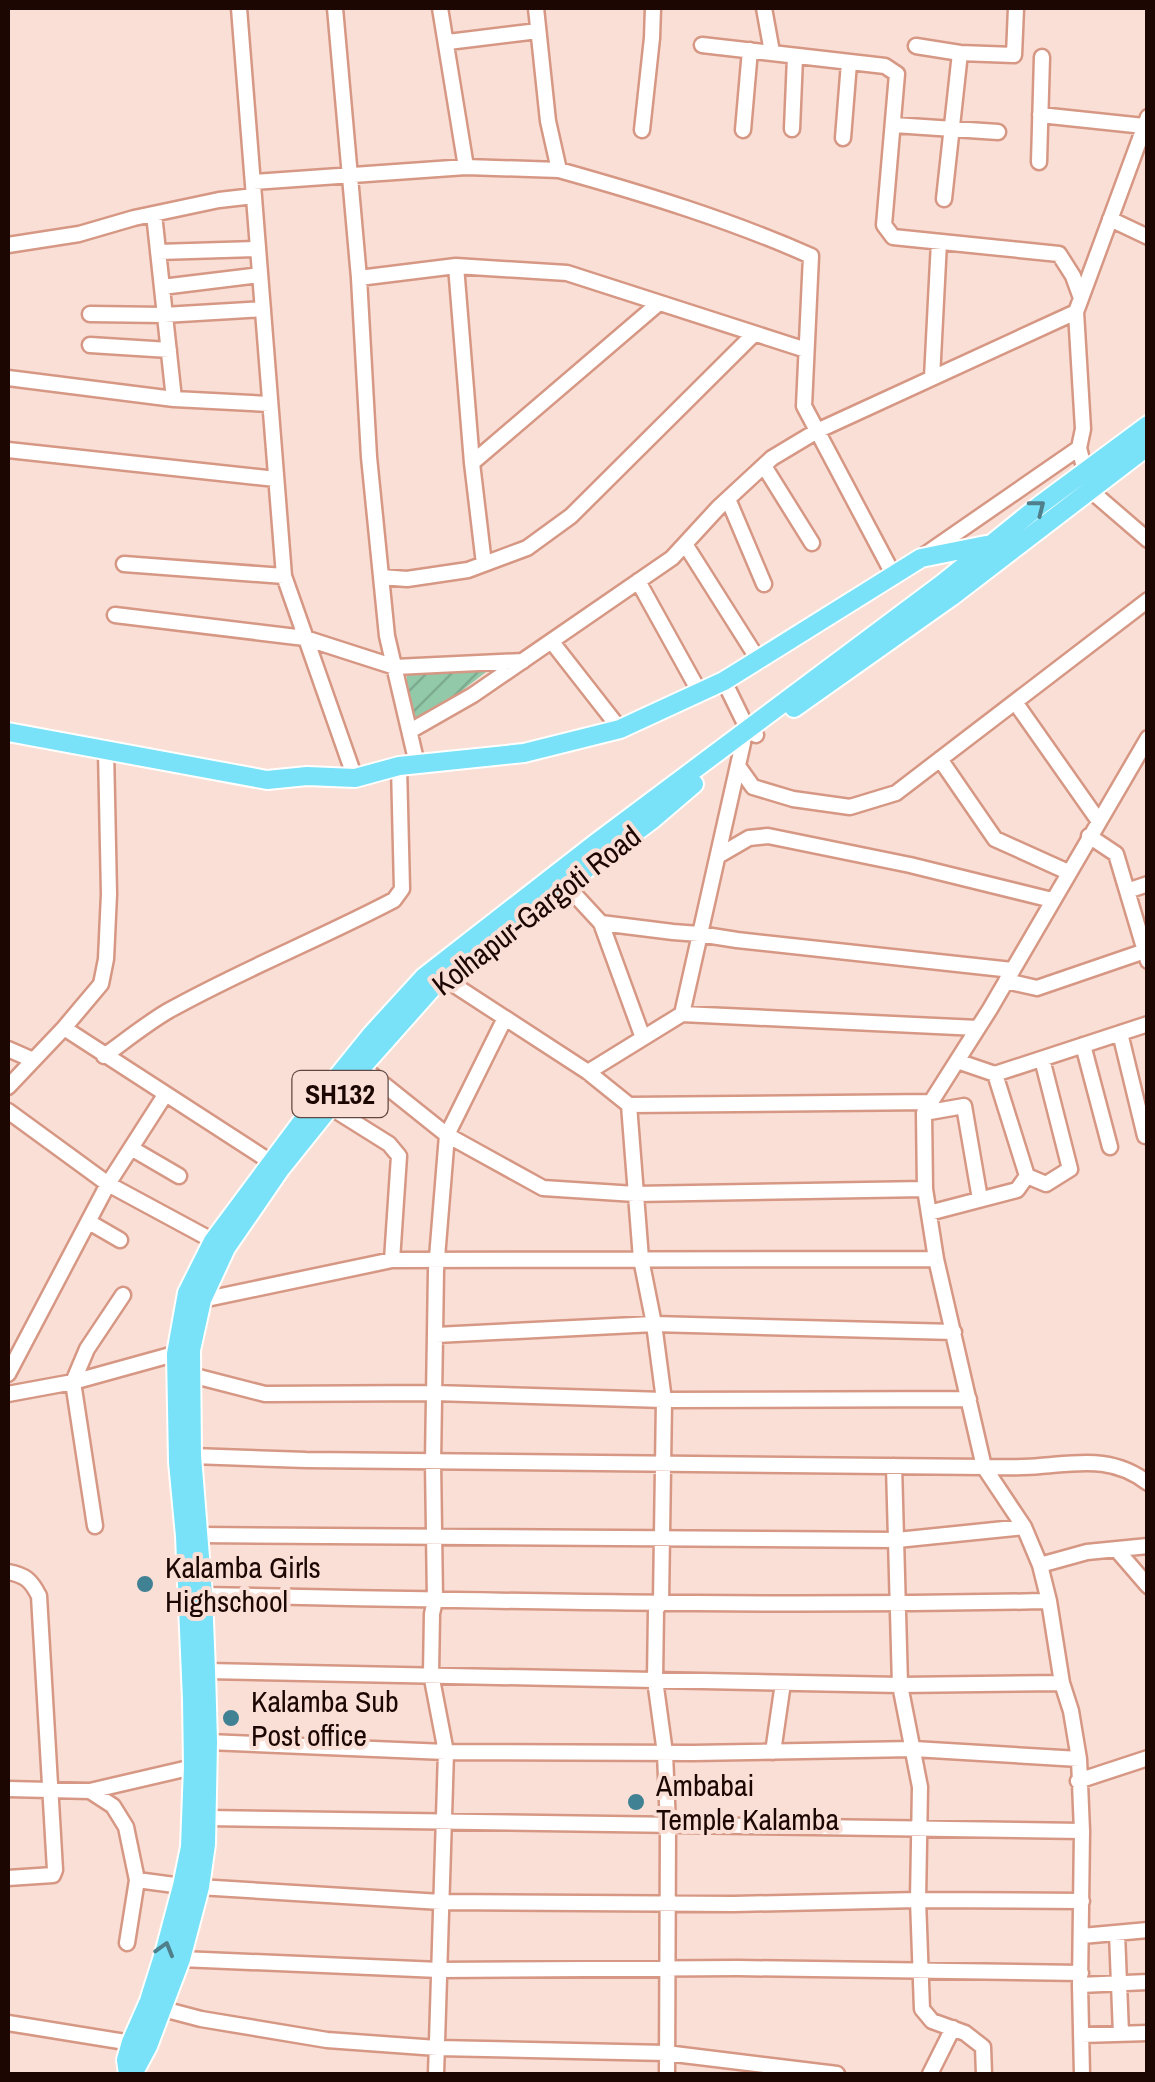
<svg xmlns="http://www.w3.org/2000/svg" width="1155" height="2082" font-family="'Archivo Narrow',sans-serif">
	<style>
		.garden { fill: url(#garden-furrows) }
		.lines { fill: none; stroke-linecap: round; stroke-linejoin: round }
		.minor-casing { stroke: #d69884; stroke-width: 19 }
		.major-casing { stroke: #fff; stroke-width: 22 }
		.minor { stroke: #fff; stroke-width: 14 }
		.major { stroke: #79e2f9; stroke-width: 18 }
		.oneway { stroke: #4f7f8a }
		.poi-dot { fill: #408193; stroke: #fadfd6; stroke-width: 4 }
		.labels { text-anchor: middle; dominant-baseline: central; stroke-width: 8; stroke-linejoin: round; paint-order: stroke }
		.shield { fill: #fadfd6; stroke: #5f4842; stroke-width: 2.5 }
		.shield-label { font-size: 28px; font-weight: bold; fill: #1c0703 }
		.street-label { font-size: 30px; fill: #1c0703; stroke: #fadfd6 }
		.poi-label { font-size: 30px; fill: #1c0703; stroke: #fadfd6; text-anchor: start }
	</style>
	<defs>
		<pattern id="garden-furrows" width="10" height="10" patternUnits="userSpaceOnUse" patternTransform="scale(2.5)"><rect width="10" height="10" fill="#92c9a9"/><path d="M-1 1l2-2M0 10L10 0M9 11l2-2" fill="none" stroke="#7dab90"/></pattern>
	</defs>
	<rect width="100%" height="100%" fill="#fadfd6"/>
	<path class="garden" d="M 499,662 L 410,731 L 406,667 Z"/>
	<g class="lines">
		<g class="minor-casing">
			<path id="minor" d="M 239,8 L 284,576 L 355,778
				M 335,8 L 359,278 L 369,457 L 387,636 L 417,764
				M 440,8 L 466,167 L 559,170
				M 536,8 L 548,121 L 559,170 C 645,194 730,220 811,256 L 804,406 L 893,574
				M 764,8 L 772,52
				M 448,42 L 538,31
				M 702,45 L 885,66 L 897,74 L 884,225 L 893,237 L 1059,254 L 1073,276 L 1081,298
				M 916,46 L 960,53 L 1014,55 L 1016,8
				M 1040,115 L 1144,126
				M 894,125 L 998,132
				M 792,129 L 795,57
				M 642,130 L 652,38 L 653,8
				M 743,130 L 750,50
				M 843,138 L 849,63
				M 1039,162 L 1042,57
				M 253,182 L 466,167
				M 944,199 L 960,53
				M 154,214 L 174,399
				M 1110,219 L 1148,237
				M 8,245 L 79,234 L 134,218 L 219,200 L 254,196
				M 158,252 L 258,249
				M 456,266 L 472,463 L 484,564
				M 359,278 L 456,266 L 567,273 L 806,350
				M 162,287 L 260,275
				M 90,314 L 164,315 L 263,309
				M 90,345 L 169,350
				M 8,378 L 174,399 L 270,404
				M 932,378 L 939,242
				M 1079,448 L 1090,490 L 1148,540
				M 8,450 L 276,479
				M 472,463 L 659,303
				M 764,466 L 812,543
				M 728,499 L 764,584
				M 685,544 L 759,661
				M 923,556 L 1079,448 L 1083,429 L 1076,312 L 1148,117
				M 124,564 L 284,576
				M 381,577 L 407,579 L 468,570 L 527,548 L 571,516 L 754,334
				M 638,581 L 700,693
				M 115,615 L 305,638 L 395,667 L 523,661
				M 552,642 L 620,729
				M 724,681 L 747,728 L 756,735
				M 1015,702 L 1098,820
				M 410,731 L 473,695 L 672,558 L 718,508 L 772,458 L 817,431 L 1076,312
				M 940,759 L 995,839 L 1068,872
				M 738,766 L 753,787 L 793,799 L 850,807 L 896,793 L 1148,600
				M 1089,836 L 1116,854 L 1148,961
				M 718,856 L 749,838 L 768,836 L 910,865 L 1052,900
				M 565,884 L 601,923 L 673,932 L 699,934 L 737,940 L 1012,970
				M 1127,891 L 1148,884
				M 601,923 L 643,1038
				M 442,977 L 588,1072 L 629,1105 L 931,1102
				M 1006,981 L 1037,988 L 1148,950
				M 682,1014 L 978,1028
				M 64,1028 L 277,1166
				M 1120,1033 L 1145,1136
				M 1083,1045 L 1110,1147
				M 8,1049 L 33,1060
				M 104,1056 C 125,1041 146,1024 168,1011 C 241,970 320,939 394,900 L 402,889 L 399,766
				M 957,1061 L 995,1074 L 1148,1024
				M 362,1067 L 447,1135 L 543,1188 L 635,1194 L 925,1189
				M 588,1072 L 682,1014 L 743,743
				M 995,1074 L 1027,1176
				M 8,1087 L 64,1028 L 101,984 L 106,959 L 109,894 L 106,750
				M 165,1095 L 108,1184 L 221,1245
				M 629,1105 L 641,1259 L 654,1324 L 664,1400 L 661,1602 L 656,1610 L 655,1680 L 665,1753 L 668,1826 L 667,2074
				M 330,1107 L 389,1144 L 399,1156 L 392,1260
				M 8,1111 L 108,1184 L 8,1374
				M 924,1113 L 964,1106 L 980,1199
				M 131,1148 L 179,1176
				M 929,1213 L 1017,1190 L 1027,1176 L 1046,1184 L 1070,1169 L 1042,1059
				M 89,1222 L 120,1240
				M 202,1300 L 392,1260 L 936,1259
				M 436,1335 L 654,1324 L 954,1332
				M 191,1375 L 265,1394 L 434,1393 L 664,1400 L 969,1399
				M 8,1394 L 73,1382 L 87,1349 L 123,1295
				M 192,1456 L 306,1460 L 984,1467 C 1003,1467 1022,1468 1040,1466 C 1080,1463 1113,1456 1148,1483
				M 894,1466 L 900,1685 L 920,1787 L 918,1900 L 922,2009 L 932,2021 L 965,2033 L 983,2047 L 984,2074
				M 95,1526 L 73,1382 L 185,1351
				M 199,1535 L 897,1540 L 1024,1527
				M 1116,1549 L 1148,1586
				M 1040,1565 L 1087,1552 L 1148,1546
				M 8,1572 C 25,1575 31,1580 39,1596 L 55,1870 L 53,1875 L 8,1878
				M 203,1595 C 485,1601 767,1607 1049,1601
				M 206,1671 L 900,1685 L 1062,1683
				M 208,1742 L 446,1752 L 693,1753 L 914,1749 L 1079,1759
				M 773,1752 L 783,1683
				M 1078,1781 L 1148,1758
				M 8,1789 L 90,1791 L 193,1767
				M 90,1791 L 113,1806 L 126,1827 L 137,1880 L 127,1943
				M 206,1818 L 1082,1831
				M 137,1880 L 182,1886 L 441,1902 L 734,1904 L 918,1900 L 1082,1901
				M 1117,1933 L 1121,2034
				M 1082,1936 L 1148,1930
				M 181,1959 L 439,1970 L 738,1968 L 1081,1973
				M 1080,1985 L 1148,1982
				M 163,2009 L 201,2019 L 327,2040 L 437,2048 L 666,2053 L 837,2074
				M 8,2023 L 138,2044
				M 1081,2035 L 1148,2033
				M 436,2074 L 446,1752 L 431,1674 L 432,1614 L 435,1600 L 433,1462 L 436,1270 L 447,1135 L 505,1018
				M 930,2074 L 953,2028
				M 1082,2074 L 1080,1985 L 1082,1831 L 1079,1759 L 1071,1711 L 1062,1683 L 1049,1601 L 1040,1565 L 1024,1527 L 984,1467 L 936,1259 L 925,1189 L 924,1113 L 990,1009 L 1148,738"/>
		</g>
		<g class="major-casing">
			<path id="major" d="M 794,708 L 951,597 L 1148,446
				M 8,732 L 267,780 L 307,776 L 355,778 L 399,766 L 524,753 L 620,729 L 724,681 L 921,558 L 986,545
				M 128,2074 L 126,2060 L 131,2042 L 149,2001 L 165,1950 L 182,1886 L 190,1847 L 193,1767 L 192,1699 L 185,1536 L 178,1462 L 176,1354 L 187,1293 L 213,1241 L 309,1112 L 372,1034 L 424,977 L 596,843 L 942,584 L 1040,505 L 1148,425
				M 133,2074 L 148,2046 L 181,1959 L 200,1887 L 206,1844 L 208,1742 L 206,1671 L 203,1595 L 192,1456 L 191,1350 L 202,1300 L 226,1248 L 281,1168 L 362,1067 L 442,977 L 653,819 L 694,784"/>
		</g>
		<use href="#minor" class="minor"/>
		<use href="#major" class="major"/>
	</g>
	<defs><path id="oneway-chevron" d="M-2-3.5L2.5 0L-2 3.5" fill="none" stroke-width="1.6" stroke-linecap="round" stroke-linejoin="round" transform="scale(2.5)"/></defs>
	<g class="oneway">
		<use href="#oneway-chevron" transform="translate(1038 507) rotate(-38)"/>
		<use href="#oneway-chevron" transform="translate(165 1949) rotate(-74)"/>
	</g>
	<g class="poi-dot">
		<circle cx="145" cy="1584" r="10"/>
		<circle cx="231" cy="1718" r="10"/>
		<circle cx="636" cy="1802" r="10"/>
	</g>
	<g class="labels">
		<rect class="shield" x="292.5" y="1071" width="95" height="46" rx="8"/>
		<g class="shield-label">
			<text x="340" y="1094">SH132</text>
		</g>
		<g class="street-label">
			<text transform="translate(536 910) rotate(-38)">Kolhapur-Gargoti Road</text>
		</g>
		<g class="poi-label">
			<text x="165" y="1567">Kalamba Girls<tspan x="165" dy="34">Highschool</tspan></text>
			<text x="251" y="1701">Kalamba Sub<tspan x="251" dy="34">Post office</tspan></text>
			<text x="656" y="1785">Ambabai<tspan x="656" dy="34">Temple Kalamba</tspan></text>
		</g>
	</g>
	<rect width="1155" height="2082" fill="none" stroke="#1c0703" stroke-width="20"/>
</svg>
